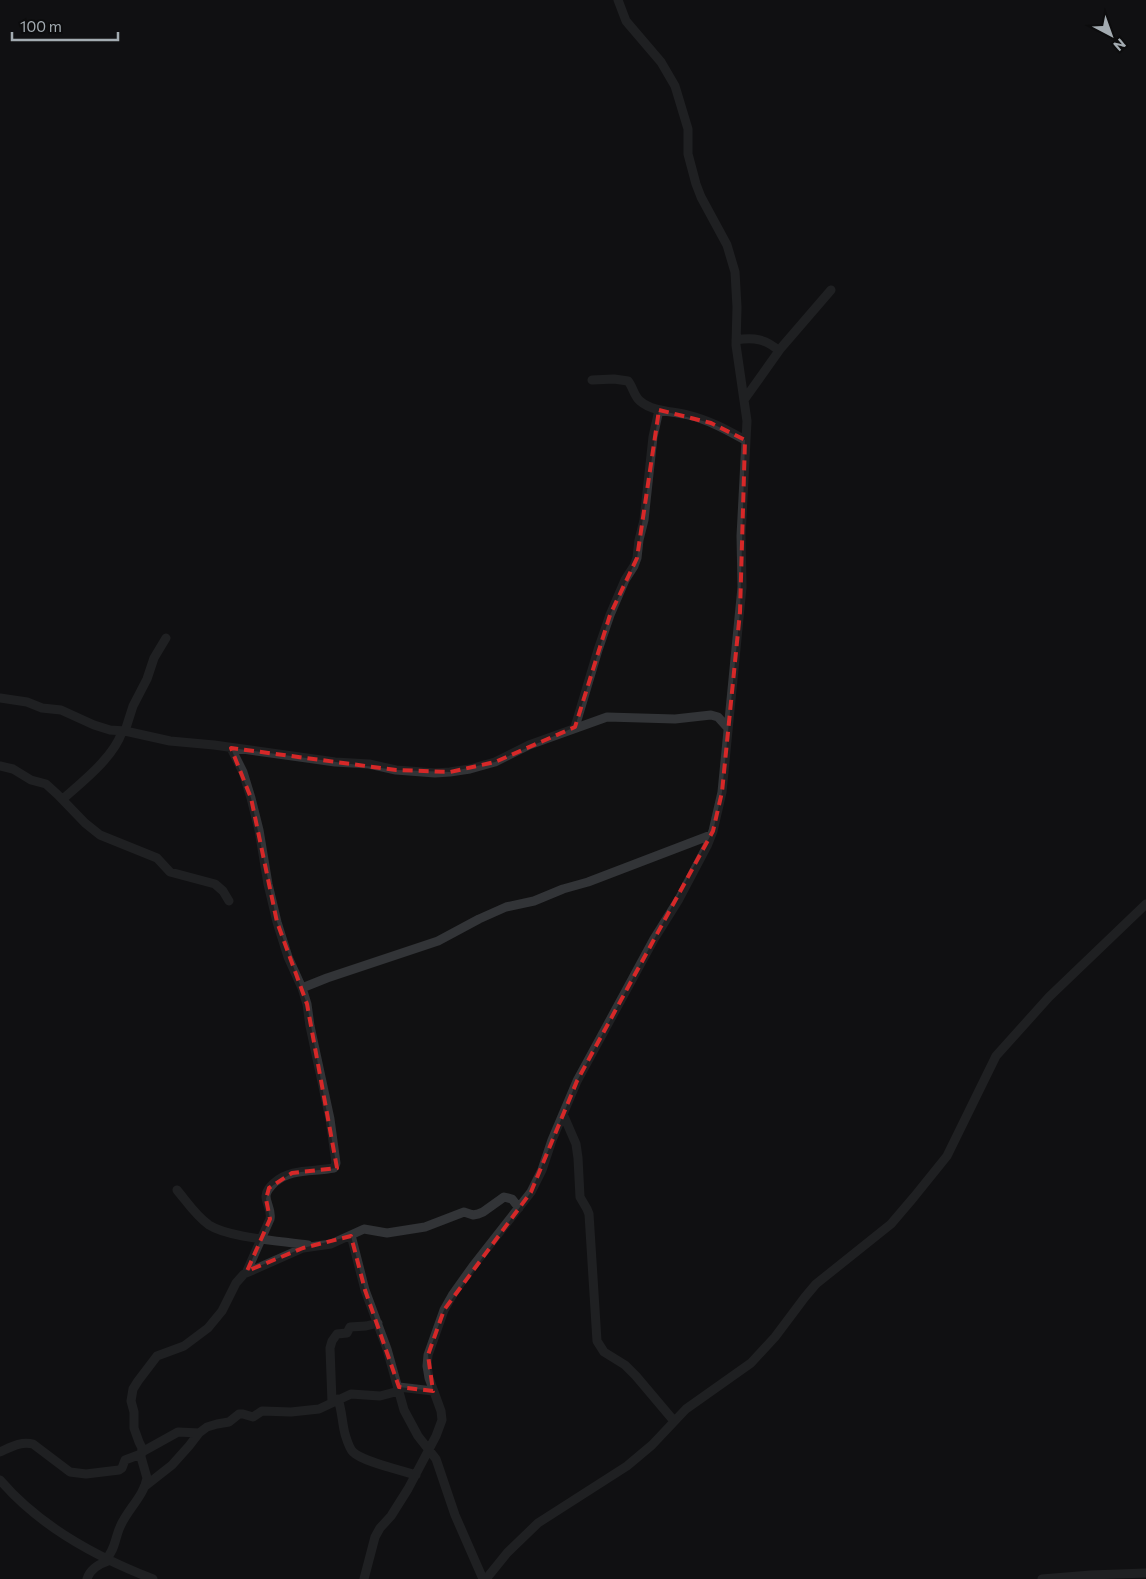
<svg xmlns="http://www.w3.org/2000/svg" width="1146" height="1579" font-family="Commissioner,sans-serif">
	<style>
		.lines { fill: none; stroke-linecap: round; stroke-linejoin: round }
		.minor { stroke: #323437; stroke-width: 9 }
		.marked { fill: none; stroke: #d62828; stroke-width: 4; stroke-dasharray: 10 6; stroke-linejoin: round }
	</style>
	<rect width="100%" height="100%" fill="#111112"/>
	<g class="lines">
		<path class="minor" d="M 736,340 C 754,337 766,339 779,351
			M 592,380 L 614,379 L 628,381 C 633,387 634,396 640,401 C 653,412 672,411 688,415 C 709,420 727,430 745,440
			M 744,400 L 781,348 L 831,290
			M 0,698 L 27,702 L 42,708 L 61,710 L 94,725 L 110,730 L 125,731 L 170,741 L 214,745 L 335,762 L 369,764 L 396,770 L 435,773 L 450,772 L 470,769 L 495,762 L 529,745 L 607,717 L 675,719 L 711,715 L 718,717 L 727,727
			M 575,727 L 598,650 L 610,615 L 625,580 L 634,566 L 637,558 L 639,540 L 644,520 L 653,437 L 659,410
			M 125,731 L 133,706 L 147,679 L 154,658 L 166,638
			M 231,748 L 243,772 L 251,798 L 259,830 L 268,884 L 277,922 L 288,957 L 302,988 L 307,1004 L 310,1026 L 330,1119 L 336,1163 L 334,1168 C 313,1172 290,1168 274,1183 C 270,1187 266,1191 266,1196 C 266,1204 272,1210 270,1219 L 247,1271
			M 0,766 L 13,769 L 31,780 L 46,784 L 58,795 L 85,823 L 100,835 L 157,858 L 170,872 L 215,884 L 223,891 L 229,901
			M 63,799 C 83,781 113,758 122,732
			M 302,988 L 327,978 L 438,941 L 479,919 L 506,907 L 534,901 L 563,889 L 588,882 L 711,835
			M 563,1114 L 576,1144 L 578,1158 L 580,1197 L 587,1209 L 589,1214 L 597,1341 L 604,1352 L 625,1365 L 636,1376 L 674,1421
			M 177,1190 C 187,1202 196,1216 209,1225 C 229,1238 283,1241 308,1245
			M 351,1235 L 365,1290 L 387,1349 L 404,1410 L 418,1436 L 436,1459 L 455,1515 L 483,1579
			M 399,1387 L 433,1391
			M 338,1399 C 342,1411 342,1422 345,1434 C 347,1440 349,1448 353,1452 C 363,1462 401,1470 416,1475
			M 332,1402 L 330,1348 L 332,1341 L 337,1334 L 347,1333 L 350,1327 L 366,1326 L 378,1323
			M 0,1452 C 11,1447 21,1441 33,1444 L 70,1472 L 86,1474 L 119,1470 L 122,1468 L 125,1460 L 141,1454
			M 142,1452 L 178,1432 L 199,1433
			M 0,1480 C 40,1527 96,1557 153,1579
			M 144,1487 L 172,1465 L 189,1446 L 199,1433 L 207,1427 L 217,1424 L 229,1422 L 239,1414 L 243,1414 L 253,1417 L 262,1411 L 291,1412 L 319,1409 L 351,1394 L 380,1396 L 399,1391
			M 106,1559 C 115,1550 115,1538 120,1527 C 127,1510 144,1496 147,1478 L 141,1457 L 142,1448 L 139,1442 L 134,1428 L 134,1412 L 131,1401 L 133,1389 L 138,1381 L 157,1356 L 184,1346 L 208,1328 L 222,1311 L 236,1283 L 244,1274 L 303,1248 L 331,1244 L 364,1229 L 387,1233 L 425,1227 L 464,1212 L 473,1215 L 478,1214 L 483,1212 L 504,1197 L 512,1199 L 519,1208
			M 87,1579 C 90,1569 99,1564 108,1561
			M 364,1579 L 375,1537 L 380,1528 L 391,1516 L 408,1489 L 436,1436 L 442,1420 L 441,1411 L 429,1378 L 427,1366 L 428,1355 L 444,1310 L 453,1294 L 473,1266 L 531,1192 L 542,1170 L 552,1140 L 577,1081 L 654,939 L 679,899 L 707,846 L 713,831 L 722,792 L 742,587 L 741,536 L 747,421 L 736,345 L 737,307 L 735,272 L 727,245 L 701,197 L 696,184 L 688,154 L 688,129 L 675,86 L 661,62 L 626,21 L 618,0
			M 486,1579 L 507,1553 L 538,1523 L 627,1466 L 652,1445 L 686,1409 L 751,1363 L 775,1337 L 805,1297 L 816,1284 L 891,1224 L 914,1197 L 947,1156 L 996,1056 L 1049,997 L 1146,904
			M 1042,1579 L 1091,1575 L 1146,1573"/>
	</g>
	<path d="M0 0H1146V1579H0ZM 659,410 L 711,423 L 745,440 L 740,612 L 722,792 L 713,831 L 577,1081 L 531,1192 L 444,1310 L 428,1355 L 433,1391 L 399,1387 L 365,1290 L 351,1236 L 303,1248 L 247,1271 L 270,1219 L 266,1199 L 269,1188 L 292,1173 L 337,1168 L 307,1004 L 277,922 L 251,798 L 231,748 L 396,770 L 450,772 L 495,762 L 575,727 L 610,615 L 637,558 Z" fill="#111112" fill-opacity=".55" fill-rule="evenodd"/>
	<path class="marked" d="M 659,410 L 711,423 L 745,440 L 740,612 L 722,792 L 713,831 L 577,1081 L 531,1192 L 444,1310 L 428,1355 L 433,1391 L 399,1387 L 365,1290 L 351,1236 L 303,1248 L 247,1271 L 270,1219 L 266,1199 L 269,1188 L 292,1173 L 337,1168 L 307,1004 L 277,922 L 251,798 L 231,748 L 396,770 L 450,772 L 495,762 L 575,727 L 610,615 L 637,558 Z"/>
	<g transform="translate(1111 35) rotate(139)" stroke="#0c0c0d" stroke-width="4" paint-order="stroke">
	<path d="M0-4L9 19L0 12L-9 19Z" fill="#a3abb1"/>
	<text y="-8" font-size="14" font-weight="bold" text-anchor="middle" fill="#a3abb1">N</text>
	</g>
	<path d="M12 32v8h106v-8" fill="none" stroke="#a3abb1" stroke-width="2.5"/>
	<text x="20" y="32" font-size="15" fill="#a3abb1" stroke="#0c0c0d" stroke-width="4" paint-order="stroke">100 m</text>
</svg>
